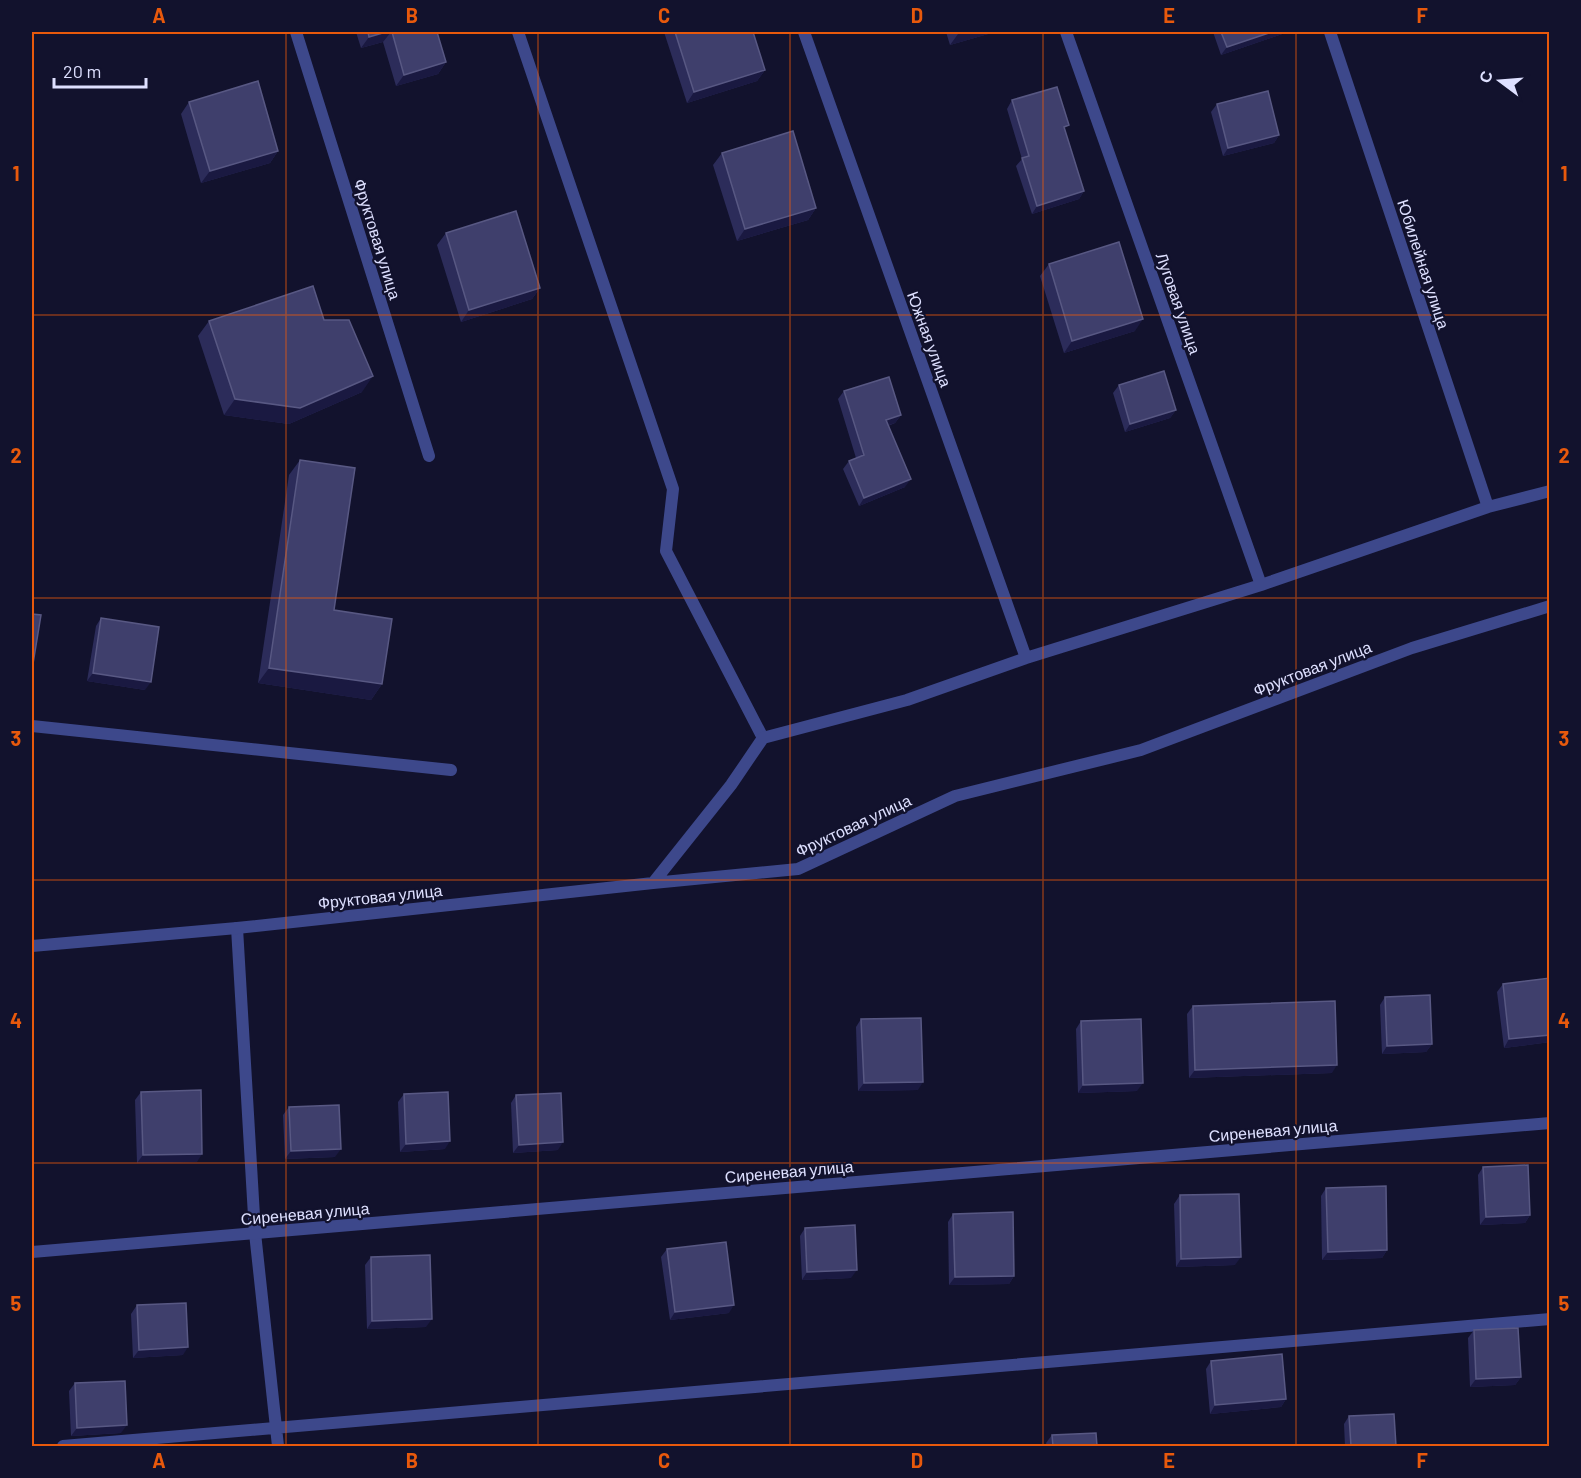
<svg xmlns="http://www.w3.org/2000/svg" width="1581" height="1478" font-family="Barlow,sans-serif">
	<style>
		.lines { fill: none; stroke-linecap: round; stroke-linejoin: round }
		.service { stroke: #3d488b; stroke-width: 12 }
		.minor { stroke: #3d488b; stroke-width: 12 }
		.wall { fill: #2c2c5a }
		.shaded-wall { fill: #1a1941 }
		.building { fill: #3f3f6c; stroke: #585883; stroke-width: 1.5 }
		.grid { fill: none; stroke: #e8590c; stroke-width: 1.5; stroke-opacity: 0.55 }
		.labels { text-anchor: middle; dominant-baseline: central; stroke-width: 4.5; stroke-linejoin: round; paint-order: stroke }
		.street-label { font-size: 16px; fill: #dee0ff; stroke: #12122d }
		.neatline { fill: none; stroke: #e8590c; stroke-width: 2 }
		.grid-label { font-size: 20px; text-anchor: middle; font-weight: bold; fill: #e8590c }
	</style>
	<rect width="100%" height="100%" fill="#12122d"/>
	<g class="lines">
		<path class="service" d="M 518,32 L 673,489 L 666,551 L 763,738
			M 237,928 L 255,1233 L 278,1446
			M 63,1446 L 1550,1319"/>
		<path class="minor" d="M 296,32 L 429,456
			M 804,32 L 1026,658
			M 1066,32 L 1261,585
			M 1330,32 L 1488,507
			M 32,726 L 451,770
			M 653,883 L 731,785 L 763,738 L 907,700 L 1026,658 L 1261,585 L 1488,507 L 1550,491
			M 32,946 L 237,928 L 653,883 L 798,869 L 955,796 L 1141,750 L 1412,648 L 1550,606
			M 32,1252 L 1550,1123"/>
	</g>
	<path class="wall" d="M 356,32 L 437,32 L 446,62 L 438,74 L 396,86 L 383,42 L 361,48 Z
		M 664,32 L 753,32 L 765,70 L 757,81 L 687,103 Z
		M 946,32 L 995,32 L 950,45 Z
		M 1213,32 L 1288,32 L 1221,55 Z
		M 1012,100 L 1065,131 L 1084,191 L 1079,199 L 1032,214 L 1016,166 L 1022,159 L 1007,109 Z
		M 189,102 L 278,151 L 270,163 L 201,183 L 181,114 Z
		M 1217,104 L 1279,135 L 1274,143 L 1223,156 L 1211,112 Z
		M 722,153 L 816,208 L 808,220 L 737,241 L 713,165 Z
		M 446,233 L 540,288 L 532,299 L 461,322 L 437,245 Z
		M 1049,264 L 1135,331 L 1064,353 L 1040,276 Z
		M 324,320 L 362,392 L 289,424 L 224,415 L 198,336 L 209,321 Z
		M 1119,385 L 1176,410 L 1170,418 L 1125,432 L 1113,393 Z
		M 844,391 L 901,415 L 895,423 L 888,426 L 905,487 L 859,506 L 843,469 L 849,461 L 856,458 L 838,399 Z
		M 300,460 L 334,610 L 382,684 L 371,700 L 258,683 L 289,475 Z
		M 101,618 L 145,690 L 87,681 L 96,626 Z
		M 1550,978 L 1550,1042 L 1504,1048 L 1497,992 L 1503,984 Z
		M 1385,997 L 1432,1044 L 1426,1052 L 1382,1054 L 1380,1005 Z
		M 1193,1006 L 1332,1073 L 1189,1078 L 1187,1014 Z
		M 861,1019 L 918,1090 L 858,1091 L 856,1027 Z
		M 1081,1021 L 1137,1091 L 1078,1093 L 1076,1029 Z
		M 141,1092 L 197,1162 L 137,1163 L 135,1100 Z
		M 404,1094 L 445,1149 L 400,1152 L 398,1102 Z
		M 516,1095 L 558,1150 L 513,1153 L 511,1103 Z
		M 289,1107 L 335,1157 L 285,1159 L 283,1115 Z
		M 1483,1167 L 1530,1215 L 1525,1223 L 1480,1225 L 1478,1175 Z
		M 1326,1188 L 1387,1250 L 1382,1258 L 1322,1260 L 1321,1196 Z
		M 1180,1195 L 1235,1265 L 1176,1267 L 1174,1204 Z
		M 953,1214 L 1014,1276 L 1009,1284 L 949,1285 L 948,1222 Z
		M 805,1228 L 851,1278 L 802,1280 L 800,1236 Z
		M 667,1249 L 729,1313 L 670,1320 L 661,1257 Z
		M 371,1257 L 426,1327 L 367,1329 L 365,1265 Z
		M 137,1305 L 183,1355 L 133,1358 L 131,1314 Z
		M 1474,1330 L 1521,1377 L 1515,1385 L 1470,1387 L 1468,1338 Z
		M 1211,1361 L 1286,1399 L 1281,1407 L 1210,1414 L 1206,1369 Z
		M 75,1383 L 121,1433 L 71,1436 L 69,1391 Z
		M 1349,1416 L 1396,1446 L 1345,1446 L 1344,1424 Z
		M 1052,1435 L 1097,1446 L 1047,1446 L 1046,1443 Z"/>
	<path class="shaded-wall" d="M 386,32 L 391,32 L 383,42 L 361,48 L 369,37 Z
		M 965,32 L 995,32 L 950,45 L 958,34 Z
		M 1272,32 L 1288,32 L 1221,55 L 1227,47 Z
		M 446,62 L 438,74 L 396,86 L 404,75 Z
		M 765,70 L 757,81 L 687,103 L 694,92 Z
		M 1279,135 L 1274,143 L 1223,156 L 1228,148 Z
		M 278,151 L 270,163 L 201,183 L 210,171 Z
		M 1084,191 L 1079,199 L 1032,214 L 1037,206 Z
		M 816,208 L 808,220 L 737,241 L 745,229 Z
		M 540,288 L 532,299 L 461,322 L 469,310 Z
		M 1143,319 L 1135,331 L 1064,353 L 1072,341 Z
		M 373,376 L 362,392 L 289,424 L 224,415 L 235,399 Z
		M 1176,410 L 1170,418 L 1125,432 L 1130,424 Z
		M 901,415 L 895,423 L 880,428 L 886,420 Z
		M 911,479 L 905,487 L 859,506 L 864,498 Z
		M 269,668 L 382,684 L 371,700 L 258,683 Z
		M 93,673 L 151,682 L 145,690 L 87,681 Z
		M 1550,1035 L 1550,1042 L 1504,1048 L 1509,1039 Z
		M 1432,1044 L 1426,1052 L 1382,1054 L 1387,1046 Z
		M 1337,1065 L 1332,1073 L 1189,1078 L 1195,1070 Z
		M 923,1082 L 918,1090 L 858,1091 L 864,1083 Z
		M 1143,1083 L 1137,1091 L 1078,1093 L 1083,1085 Z
		M 450,1141 L 445,1149 L 400,1152 L 406,1144 Z
		M 563,1142 L 558,1150 L 513,1153 L 519,1145 Z
		M 341,1149 L 335,1157 L 285,1159 L 291,1151 Z
		M 202,1154 L 197,1162 L 137,1163 L 143,1155 Z
		M 1530,1215 L 1525,1223 L 1480,1225 L 1486,1217 Z
		M 1387,1250 L 1382,1258 L 1322,1260 L 1328,1252 Z
		M 1241,1257 L 1235,1265 L 1176,1267 L 1181,1259 Z
		M 857,1270 L 851,1278 L 802,1280 L 807,1272 Z
		M 1014,1276 L 1009,1284 L 949,1285 L 955,1277 Z
		M 734,1305 L 729,1313 L 670,1320 L 675,1312 Z
		M 432,1319 L 426,1327 L 367,1329 L 372,1321 Z
		M 188,1347 L 183,1355 L 133,1358 L 139,1350 Z
		M 1521,1377 L 1515,1385 L 1470,1387 L 1476,1379 Z
		M 1286,1399 L 1281,1407 L 1210,1414 L 1215,1405 Z
		M 127,1425 L 121,1433 L 71,1436 L 77,1428 Z"/>
	<path class="building" d="M 368,32 L 386,32 L 369,37 Z
		M 392,32 L 437,32 L 446,62 L 404,75 Z
		M 675,32 L 753,32 L 765,70 L 694,92 Z
		M 1221,32 L 1272,32 L 1227,47 Z
		M 258,81 L 278,151 L 210,171 L 189,102 Z
		M 1057,87 L 1069,125 L 1064,127 L 1084,191 L 1037,206 L 1022,158 L 1029,156 L 1012,100 Z
		M 1268,91 L 1279,135 L 1228,148 L 1217,104 Z
		M 793,131 L 816,208 L 745,229 L 722,153 Z
		M 516,211 L 540,288 L 469,310 L 446,233 Z
		M 1119,242 L 1143,319 L 1072,341 L 1049,264 Z
		M 313,286 L 324,320 L 349,320 L 373,376 L 300,408 L 235,399 L 209,321 Z
		M 1164,371 L 1176,410 L 1130,424 L 1119,385 Z
		M 889,377 L 901,415 L 886,420 L 911,479 L 864,498 L 849,461 L 864,455 L 844,391 Z
		M 300,460 L 355,468 L 334,610 L 392,619 L 382,684 L 269,668 Z
		M 32,614 L 41,615 L 32,670 Z
		M 101,618 L 159,627 L 151,682 L 93,673 Z
		M 1550,978 L 1550,1035 L 1509,1039 L 1503,984 Z
		M 1430,995 L 1432,1044 L 1387,1046 L 1385,997 Z
		M 1335,1001 L 1337,1065 L 1195,1070 L 1193,1006 Z
		M 921,1018 L 923,1082 L 864,1083 L 861,1019 Z
		M 1141,1019 L 1143,1083 L 1083,1085 L 1081,1021 Z
		M 201,1090 L 202,1154 L 143,1155 L 141,1092 Z
		M 448,1092 L 450,1141 L 406,1144 L 404,1094 Z
		M 561,1093 L 563,1142 L 519,1145 L 516,1095 Z
		M 339,1105 L 341,1149 L 291,1151 L 289,1107 Z
		M 1528,1165 L 1530,1215 L 1486,1217 L 1483,1167 Z
		M 1386,1186 L 1387,1250 L 1328,1252 L 1326,1188 Z
		M 1239,1194 L 1241,1257 L 1181,1259 L 1180,1195 Z
		M 1013,1212 L 1014,1276 L 955,1277 L 953,1214 Z
		M 855,1225 L 857,1270 L 807,1272 L 805,1228 Z
		M 726,1242 L 734,1305 L 675,1312 L 667,1249 Z
		M 430,1255 L 432,1319 L 372,1321 L 371,1257 Z
		M 186,1303 L 188,1347 L 139,1350 L 137,1305 Z
		M 1518,1328 L 1521,1377 L 1476,1379 L 1474,1330 Z
		M 1282,1354 L 1286,1399 L 1215,1405 L 1211,1361 Z
		M 125,1381 L 127,1425 L 77,1428 L 75,1383 Z
		M 1394,1414 L 1396,1446 L 1351,1446 L 1349,1416 Z
		M 1096,1433 L 1097,1446 L 1053,1446 L 1052,1435 Z"/>
	<path class="grid" d="M 286,32 L 286,1446M 538,32 L 538,1446M 790,32 L 790,1446M 1043,32 L 1043,1446M 1296,32 L 1296,1446M 32,315 L 1550,315M 32,598 L 1550,598M 32,880 L 1550,880M 32,1163 L 1550,1163"/>
	<g class="labels">
		<g class="street-label">
			<text transform="translate(378 239) rotate(73)">Фруктовая улица</text>
			<text transform="translate(1424 264) rotate(72)">Юбилейная улица</text>
			<text transform="translate(1179 303) rotate(71)">Луговая улица</text>
			<text transform="translate(930 339) rotate(70)">Южная улица</text>
			<text transform="translate(1312 668) rotate(-21)">Фруктовая улица</text>
			<text transform="translate(853 825) rotate(-25)">Фруктовая улица</text>
			<text transform="translate(380 896) rotate(-6)">Фруктовая улица</text>
			<text transform="translate(1273 1130) rotate(-5)">Сиреневая улица</text>
			<text transform="translate(789 1171) rotate(-5)">Сиреневая улица</text>
			<text transform="translate(305 1213) rotate(-5)">Сиреневая улица</text>
		</g>
	</g>
	<rect width="1581" height="1478" fill="none" stroke="#12122d" stroke-width="66"/>
	<g transform="translate(1500 81) rotate(286)" stroke="#12122d" stroke-width="4.5" paint-order="stroke">
	<path d="M0-4.5L10 22L0 15L-10 22Z" fill="#dee0ff"/>
	<text y="-9" font-size="16" font-weight="bold" text-anchor="middle" fill="#dee0ff">С</text>
	</g>
	<path d="M54 78v9h92v-9" fill="none" stroke="#dee0ff" stroke-width="3"/>
	<text x="63" y="78" font-size="18" fill="#dee0ff" stroke="#12122d" stroke-width="4.5" paint-order="stroke">20 m</text>
	<rect x="33" y="33" width="1515" height="1412" class="neatline"/>
	<g class="grid-label">
		<text x="159" y="23">A</text>
		<text x="412" y="23">B</text>
		<text x="664" y="23">C</text>
		<text x="917" y="23">D</text>
		<text x="1169" y="23">E</text>
		<text x="1422" y="23">F</text>
		<text x="16" y="181">1</text>
		<text x="1564" y="181">1</text>
		<text x="16" y="463">2</text>
		<text x="1564" y="463">2</text>
		<text x="16" y="746">3</text>
		<text x="1564" y="746">3</text>
		<text x="16" y="1028">4</text>
		<text x="1564" y="1028">4</text>
		<text x="16" y="1311">5</text>
		<text x="1564" y="1311">5</text>
		<text x="159" y="1468">A</text>
		<text x="412" y="1468">B</text>
		<text x="664" y="1468">C</text>
		<text x="917" y="1468">D</text>
		<text x="1169" y="1468">E</text>
		<text x="1422" y="1468">F</text>
	</g>
</svg>
